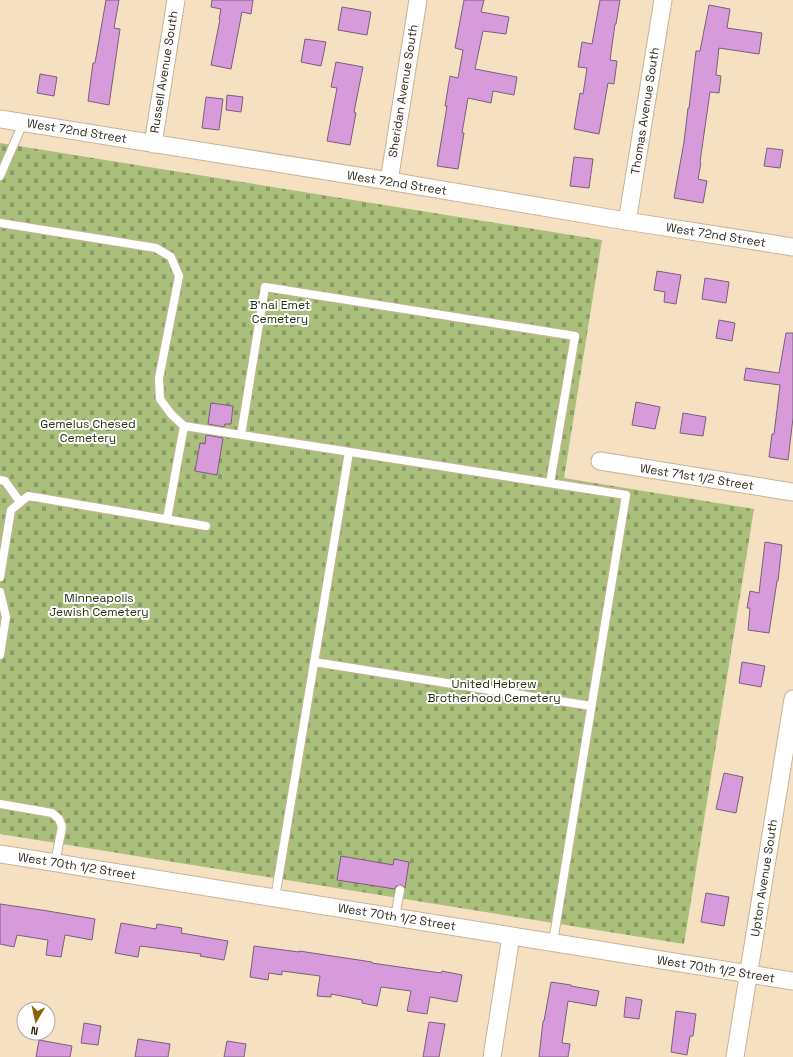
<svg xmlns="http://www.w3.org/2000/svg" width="793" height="1057" font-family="'Space Grotesk',sans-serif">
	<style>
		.cemetery { fill: url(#cemetery-stones) }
		.building { fill: #d79bdb; stroke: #776078 }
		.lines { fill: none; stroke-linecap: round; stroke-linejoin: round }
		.lane-casing { stroke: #c8b396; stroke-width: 10 }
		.street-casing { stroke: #c8b396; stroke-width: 19 }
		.lane { stroke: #fff; stroke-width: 8 }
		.street { stroke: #fff; stroke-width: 17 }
		.labels { text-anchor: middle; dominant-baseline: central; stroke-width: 4; stroke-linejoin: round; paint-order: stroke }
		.street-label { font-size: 12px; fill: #31291d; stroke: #fff }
		.park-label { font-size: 12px; fill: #27310e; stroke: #fff }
	</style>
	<defs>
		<pattern id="cemetery-stones" width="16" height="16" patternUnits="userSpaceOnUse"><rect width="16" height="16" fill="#aabf7b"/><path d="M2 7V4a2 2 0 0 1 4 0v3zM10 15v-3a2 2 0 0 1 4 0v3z" fill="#8b9b64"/></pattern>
	</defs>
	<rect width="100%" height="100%" fill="#f6e0c2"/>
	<path class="cemetery" d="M 0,143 L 602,240 L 564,478 L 754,509 L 684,944 L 0,834 Z"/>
	<path class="building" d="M 106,0 L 119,0 L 114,28 L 120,29 L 109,105 L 88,101 L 93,63 L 95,63 Z
		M 212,0 L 253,0 L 251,14 L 242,12 L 231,69 L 211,65 L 220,19 L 219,19 L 221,9 L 211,7 Z
		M 464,0 L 484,0 L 481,12 L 509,17 L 506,34 L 483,31 L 475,69 L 517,77 L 514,95 L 493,91 L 491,103 L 468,98 L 462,133 L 464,133 L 458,169 L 437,166 L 447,106 L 445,106 L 450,76 L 458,78 L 463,50 L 455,48 Z
		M 600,0 L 620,0 L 616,24 L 615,24 L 610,60 L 617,61 L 614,84 L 608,83 L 599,134 L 574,129 L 580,93 L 583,94 L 587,68 L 578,67 L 582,42 L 592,44 Z
		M 709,5 L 730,9 L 727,28 L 762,33 L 759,54 L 719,48 L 716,75 L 721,76 L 719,93 L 710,92 L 700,162 L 701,163 L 698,179 L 707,181 L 703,203 L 674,198 L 684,142 L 688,108 L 689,108 L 696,51 L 700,51 Z
		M 342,7 L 371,12 L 367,35 L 338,30 Z
		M 305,39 L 326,42 L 321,66 L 301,62 Z
		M 336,62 L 363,67 L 354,112 L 356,113 L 350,145 L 327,141 L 337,88 L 331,87 Z
		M 40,74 L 57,77 L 54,96 L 37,93 Z
		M 227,95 L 243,97 L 241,112 L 226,110 Z
		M 206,97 L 223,99 L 219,130 L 202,128 Z
		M 767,148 L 783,150 L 780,168 L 764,166 Z
		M 574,157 L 593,159 L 589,188 L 570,186 Z
		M 657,271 L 681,275 L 676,304 L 664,302 L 665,292 L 654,290 Z
		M 705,278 L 729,282 L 726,303 L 702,299 Z
		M 719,320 L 735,323 L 732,341 L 716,338 Z
		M 786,333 L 793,333 L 793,418 L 788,460 L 769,457 L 772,434 L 774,434 L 780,385 L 744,380 L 746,368 L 779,373 Z
		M 636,402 L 660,407 L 655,429 L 632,425 Z
		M 211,403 L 233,406 L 231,424 L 225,424 L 224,427 L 208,424 Z
		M 683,413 L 706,417 L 703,436 L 680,433 Z
		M 206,435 L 223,438 L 217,475 L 195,471 L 200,443 L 205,444 Z
		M 765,542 L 782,545 L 778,581 L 777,581 L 769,633 L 748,630 L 750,608 L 747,608 L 750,591 L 759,593 Z
		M 742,662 L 765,666 L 761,687 L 739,683 Z
		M 724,773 L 743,777 L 736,813 L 716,809 Z
		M 341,856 L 393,865 L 394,859 L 409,862 L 405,888 L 403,886 L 401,885 L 396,886 L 395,889 L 337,880 Z
		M 706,893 L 729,897 L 724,926 L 701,922 Z
		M 0,904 L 48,911 L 95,919 L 92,940 L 65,935 L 61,957 L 46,955 L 48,940 L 17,935 L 14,947 L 0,944 Z
		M 121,923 L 156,929 L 157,924 L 182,928 L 181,933 L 228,941 L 224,960 L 200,956 L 201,954 L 140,946 L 138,957 L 115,953 Z
		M 254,946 L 299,952 L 299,951 L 372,962 L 372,963 L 441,973 L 442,971 L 462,975 L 457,1002 L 430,997 L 427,1014 L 407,1011 L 411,991 L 381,987 L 377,1006 L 362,1003 L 362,1000 L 331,994 L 331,997 L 317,996 L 320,976 L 282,971 L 282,975 L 269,973 L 268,980 L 250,977 Z
		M 551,982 L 571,985 L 571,986 L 599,991 L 596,1006 L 568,1001 L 562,1043 L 570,1044 L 568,1057 L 539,1057 L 543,1021 L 544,1021 Z
		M 626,997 L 642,1000 L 639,1019 L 624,1017 Z
		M 676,1011 L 696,1014 L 693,1036 L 690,1036 L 687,1055 L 671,1052 Z
		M 429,1022 L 445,1024 L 439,1057 L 423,1057 Z
		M 84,1023 L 101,1026 L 98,1045 L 81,1043 Z
		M 138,1039 L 170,1044 L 168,1057 L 135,1057 Z
		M 39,1040 L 72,1046 L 70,1057 L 36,1057 Z
		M 227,1041 L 246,1044 L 244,1057 L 224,1057 Z"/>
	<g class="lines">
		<g class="lane-casing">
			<path id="lane" d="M 0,176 L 23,123
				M 0,223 L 156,248 L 171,257 L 179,276 L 159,378 L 160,399 L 171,414 L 184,426 L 626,495 L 553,942
				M 241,435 L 265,287 L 575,336 L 550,483
				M 0,480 L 5,481 L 20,502
				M 167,519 L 184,426
				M 0,577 L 11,510 L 28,496 L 206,526
				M 0,592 L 6,617 L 0,655
				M 314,662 L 591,706
				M 0,804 L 52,813 L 59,819 L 62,827 L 55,863
				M 275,898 L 349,452
				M 395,917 L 400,890"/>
		</g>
		<g class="street-casing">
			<path id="street" d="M 0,119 L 389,181 L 626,221 L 793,247
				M 153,144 L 176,0
				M 389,181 L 418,0
				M 626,221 L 628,216 L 663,0
				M 600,461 L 793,492
				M 0,854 L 793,981
				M 492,1057 L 511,936
				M 735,1057 L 793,699"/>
		</g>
		<use href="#lane" class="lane"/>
		<use href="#street" class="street"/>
	</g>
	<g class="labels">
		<g class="street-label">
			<text transform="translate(164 72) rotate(-81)">Russell Avenue South</text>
			<text transform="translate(403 91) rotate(-81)">Sheridan Avenue South</text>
			<text transform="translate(645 111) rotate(-81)">Thomas Avenue South</text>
			<text transform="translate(77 131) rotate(9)">West 72nd Street</text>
			<text transform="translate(397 183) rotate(9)">West 72nd Street</text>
			<text transform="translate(716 235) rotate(9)">West 72nd Street</text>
			<text transform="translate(697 477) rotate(9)">West 71st 1/2 Street</text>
			<text transform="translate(77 866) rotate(9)">West 70th 1/2 Street</text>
			<text transform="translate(764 878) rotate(-81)">Upton Avenue South</text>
			<text transform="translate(397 917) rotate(9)">West 70th 1/2 Street</text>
			<text transform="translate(716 969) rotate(9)">West 70th 1/2 Street</text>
		</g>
		<g class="park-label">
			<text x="280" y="305">B'nai Emet<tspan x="280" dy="14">Cemetery</tspan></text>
			<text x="88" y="424">Gemelus Chesed<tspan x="88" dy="14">Cemetery</tspan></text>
			<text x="99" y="598">Minneapolis<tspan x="99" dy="14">Jewish Cemetery</tspan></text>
			<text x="494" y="684">United Hebrew<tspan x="494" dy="14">Brotherhood Cemetery</tspan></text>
		</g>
	</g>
	<g transform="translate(36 1021) rotate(189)"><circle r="19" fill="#ffffff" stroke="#ada9a5"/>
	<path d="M0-3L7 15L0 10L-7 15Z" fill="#8c6206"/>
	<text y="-6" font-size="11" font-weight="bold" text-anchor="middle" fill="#31291d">N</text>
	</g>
</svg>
